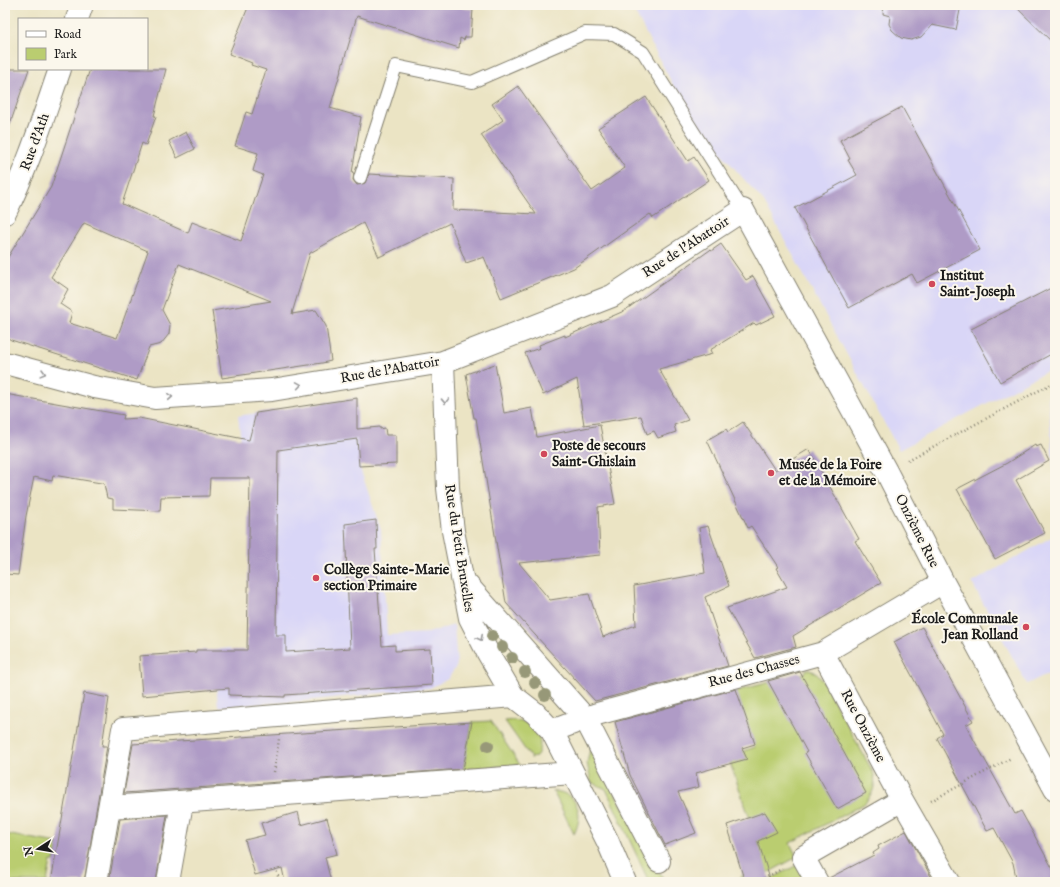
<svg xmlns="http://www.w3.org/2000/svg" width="1060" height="887" font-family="'IM FELL English',serif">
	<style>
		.built { fill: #d9d6f7 }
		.green { fill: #bacd70; stroke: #6b7446 }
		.building { fill: #af9bc6; fill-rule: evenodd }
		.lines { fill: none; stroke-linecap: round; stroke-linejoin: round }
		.lane-casing { stroke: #848070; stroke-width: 14 }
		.street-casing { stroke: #848070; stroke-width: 24 }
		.path { stroke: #848070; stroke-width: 2.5; stroke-dasharray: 1 3; stroke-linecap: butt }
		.lane { stroke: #fff; stroke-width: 12 }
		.street { stroke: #fff; stroke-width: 22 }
		.tree { fill: #979878 }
		.oneway { stroke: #999 }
		.poi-dot { fill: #d1495b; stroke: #fbf7ec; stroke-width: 1.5 }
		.labels { text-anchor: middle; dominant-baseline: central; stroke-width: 4; stroke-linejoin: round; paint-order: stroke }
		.street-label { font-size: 14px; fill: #1c1c1c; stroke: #fbf7ec }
		.poi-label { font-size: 14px; font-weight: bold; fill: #1c1c1c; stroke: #fbf7ec; text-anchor: start }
	</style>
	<rect width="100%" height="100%" fill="#fbf7ec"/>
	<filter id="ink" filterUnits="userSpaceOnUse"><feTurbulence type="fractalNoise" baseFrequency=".025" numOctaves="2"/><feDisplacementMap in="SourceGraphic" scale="8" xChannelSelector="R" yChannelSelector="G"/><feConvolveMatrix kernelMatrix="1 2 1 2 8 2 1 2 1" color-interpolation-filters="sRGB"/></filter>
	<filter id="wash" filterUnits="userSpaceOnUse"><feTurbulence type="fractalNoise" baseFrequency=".012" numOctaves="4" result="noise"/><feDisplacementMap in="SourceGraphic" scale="16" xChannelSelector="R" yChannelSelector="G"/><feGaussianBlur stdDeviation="0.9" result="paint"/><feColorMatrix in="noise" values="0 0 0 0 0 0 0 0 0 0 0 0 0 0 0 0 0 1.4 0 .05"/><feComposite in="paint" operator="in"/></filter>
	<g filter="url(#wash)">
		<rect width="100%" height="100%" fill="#ebe4c4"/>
		<path class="built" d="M 615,5 L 1055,5 L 1055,367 L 899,450 L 764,202 L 691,119 L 634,11 Z
			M 1055,391 L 1055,493 L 1048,395 Z
			M 357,398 L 359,465 L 381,530 L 387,635 L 428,633 L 454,625 L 457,665 L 448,679 L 430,688 L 303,701 L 218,707 L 214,650 L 230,648 L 231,650 L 247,650 L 251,469 L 244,464 L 238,416 Z
			M 1055,535 L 1055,670 L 1027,684 L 972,583 Z"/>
		<path class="green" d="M 806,669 L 815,672 L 823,681 L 873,772 C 877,784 873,795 864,804 L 790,843 L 797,857 L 751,882 L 729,882 L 740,879 L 760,847 L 730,763 L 741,752 L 755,747 L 736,691 L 805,673 Z
			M 513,720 L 532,724 C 540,735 543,745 536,757 L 531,758 L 505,721 Z
			M 491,721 L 520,765 L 463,769 L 472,722 Z
			M 590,749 L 665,882 L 649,882 L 606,789 L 591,782 L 587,763 Z
			M 553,791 C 577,792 585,814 574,834 Z
			M 5,834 L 58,843 L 54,861 L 51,861 L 47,882 L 5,882 Z
			M 801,863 L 811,882 L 765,882 Z"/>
		<g id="blocks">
			<path class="building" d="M 249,5 L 463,5 L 462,8 L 473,9 L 471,37 L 465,37 L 464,40 L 460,38 L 459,48 L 357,16 L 330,108 L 361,117 L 352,173 L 354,173 L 353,180 L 357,185 L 365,183 L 369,174 L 454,179 L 453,210 L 536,214 L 481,135 L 503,120 L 492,104 L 518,86 L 592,191 L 625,168 L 598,128 L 646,97 L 688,161 L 694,157 L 709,180 L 653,218 L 650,214 L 574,268 L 501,298 L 484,257 L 466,263 L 450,223 L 379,257 L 363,223 L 310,253 L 293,310 L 292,314 L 316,310 L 326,326 L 331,361 L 322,363 L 222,378 L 212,311 L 271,301 L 179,264 L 162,310 L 170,325 L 169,334 L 161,344 L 149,347 L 137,380 L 11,340 L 5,336 L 5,262 L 51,187 L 90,69 L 166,69 L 154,116 L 156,116 L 146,145 L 142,143 L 122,204 L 188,233 L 192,222 L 241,241 L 263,175 L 253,171 L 258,153 L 235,146 L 246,112 L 252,114 L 266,70 L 251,65 L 252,63 L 229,54 ZM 84,223 L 148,251 L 117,338 L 69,323 L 72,312 L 60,304 L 68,289 L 51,277 Z
				M 884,5 L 961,5 L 956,30 L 932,25 L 921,37 L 911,40 L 901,38 L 892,30 L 889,24 L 890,16 L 883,14 Z
				M 1014,5 L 1055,5 L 1055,45 Z
				M 5,69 L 29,69 L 8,130 L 5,129 Z
				M 902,107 L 980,250 L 917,283 L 912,274 L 849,308 L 795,208 L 857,175 L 848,160 L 850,159 L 840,140 Z
				M 186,132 L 195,149 L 177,158 L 169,141 Z
				M 721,244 L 746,280 L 753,276 L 775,316 L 756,325 L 754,323 L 710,350 L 712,354 L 659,369 L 688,420 L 674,425 L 676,432 L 658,438 L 654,431 L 647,434 L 641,416 L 584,425 L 577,379 L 543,395 L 525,353 L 540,348 L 539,345 L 565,335 L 565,337 L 624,311 L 710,250 L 711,251 Z
				M 1055,286 L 1055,352 L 1000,382 L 971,329 Z
				M 495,364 L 504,413 L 532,408 L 537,437 L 600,425 L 615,504 L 598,507 L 600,555 L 519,563 L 550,600 L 589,594 L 603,637 L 636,625 L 634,586 L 705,573 L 699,528 L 708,526 L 729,586 L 705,597 L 728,666 L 595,701 L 506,603 L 476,418 L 474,418 L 466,374 Z
				M 5,394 L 124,415 L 123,419 L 139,418 L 249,440 L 256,413 L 357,398 L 357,429 L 380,427 L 380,429 L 385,428 L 386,435 L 396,435 L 396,464 L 359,466 L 357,439 L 278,450 L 276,635 L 286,635 L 286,652 L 350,648 L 345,524 L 376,520 L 377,549 L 375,549 L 382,646 L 395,645 L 395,651 L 430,649 L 432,685 L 285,695 L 285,697 L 229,695 L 229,688 L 142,696 L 139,656 L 196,652 L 196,650 L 247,650 L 250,478 L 210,478 L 209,496 L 161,497 L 160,511 L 113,509 L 113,499 L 107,498 L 104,484 L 101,483 L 53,475 L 52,481 L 34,477 L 26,516 L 18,575 L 5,574 Z
				M 743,422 L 775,470 L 809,449 L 859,539 L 855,541 L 881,583 L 793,636 L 796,647 L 755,658 L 727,608 L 787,587 L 776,568 L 778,567 L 751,526 L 748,528 L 707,440 L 726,429 L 728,432 Z
				M 1035,445 L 1036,447 L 1041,445 L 1049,461 L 1016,480 L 1045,533 L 995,559 L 957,489 L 1007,463 Z
				M 922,627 L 973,721 L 966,725 L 975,742 L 1015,814 L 1021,811 L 1055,873 L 1055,882 L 1017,882 L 1013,863 L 994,828 L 987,831 L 937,738 L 943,734 L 894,642 Z
				M 800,672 L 866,793 L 837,809 L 805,753 L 807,752 L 768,681 Z
				M 736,689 L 755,744 L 742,748 L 747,759 L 696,773 L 699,787 L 678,792 L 696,833 L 665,845 L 630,775 L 615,722 Z
				M 84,693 L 109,698 L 102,746 L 107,746 L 84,882 L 51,882 Z
				M 472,722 L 463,769 L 124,793 L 133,744 Z
				M 298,812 L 301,825 L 327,818 L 337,854 L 325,857 L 331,882 L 285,882 L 282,868 L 255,875 L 245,840 L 265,835 L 261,823 Z
				M 765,812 L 777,832 L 758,841 L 771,882 L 745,882 L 727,825 Z
				M 167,815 L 156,882 L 109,882 L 120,819 Z
				M 906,831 L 934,882 L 829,882 L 829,878 L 874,855 L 873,853 L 879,849 L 878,846 Z"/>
		</g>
	</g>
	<g filter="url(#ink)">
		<use href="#blocks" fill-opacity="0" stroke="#848070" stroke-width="1"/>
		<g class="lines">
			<g class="lane-casing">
				<path id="lane" d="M 360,178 L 396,66 L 472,82 L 585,33 L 614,34 L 643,52 L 743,210
					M 5,181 L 18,187"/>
			</g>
			<g class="street-casing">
				<path id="street" d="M 77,19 L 82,5
					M 5,213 C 28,167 43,118 60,69
					M 443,362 L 448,488 L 453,531 L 470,618 L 488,653 L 513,696 L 535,713 L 552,731 L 608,842 L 625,882
					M 5,363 L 94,387 L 155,398 L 272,390 L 443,362 L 612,296 L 743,210 L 886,471 L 943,582 L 1055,789
					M 462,579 L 585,718 L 659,861
					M 552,731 L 597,714 L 823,653 L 943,582
					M 902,800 L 949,882
					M 110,807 L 573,773
					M 96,882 L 123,729 L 513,696
					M 168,882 L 182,803
					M 817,882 L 803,857 L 902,800 L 823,653"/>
			</g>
			<path class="path" d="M 908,460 L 1055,382
				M 274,772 L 279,739
				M 931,801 L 1011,758
				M 271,882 L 279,880 L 276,869
				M 757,882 L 782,869"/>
			<use href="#lane" class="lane"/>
			<use href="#street" class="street"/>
		</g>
		<g class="tree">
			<circle cx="492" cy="636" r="6"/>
			<circle cx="502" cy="647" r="6"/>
			<circle cx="512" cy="658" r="6"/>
			<circle cx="525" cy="672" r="6"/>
			<circle cx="535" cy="683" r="6"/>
			<circle cx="545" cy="695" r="6"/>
			<circle cx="488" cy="746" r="6"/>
		</g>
		<defs><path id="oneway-chevron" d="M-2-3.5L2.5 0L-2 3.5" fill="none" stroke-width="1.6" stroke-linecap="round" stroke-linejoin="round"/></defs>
		<g class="oneway">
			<use href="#oneway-chevron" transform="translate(43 373) rotate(15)"/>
			<use href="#oneway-chevron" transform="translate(299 385) rotate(-9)"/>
			<use href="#oneway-chevron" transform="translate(170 397) rotate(-4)"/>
			<use href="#oneway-chevron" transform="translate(445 401) rotate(88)"/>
			<use href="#oneway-chevron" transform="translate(480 638) rotate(63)"/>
		</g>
	</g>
	<g class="poi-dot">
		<circle cx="932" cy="284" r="4"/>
		<circle cx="544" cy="454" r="4"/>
		<circle cx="771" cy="473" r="4"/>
		<circle cx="316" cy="578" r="4"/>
		<circle cx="1026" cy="627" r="4"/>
	</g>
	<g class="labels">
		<g class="street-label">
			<text transform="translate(35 142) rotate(-70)">Rue d'Ath</text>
			<text transform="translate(686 247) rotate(-33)">Rue de l'Abattoir</text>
			<text transform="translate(390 370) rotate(-10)">Rue de l'Abattoir</text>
			<text transform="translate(917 531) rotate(63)">Onzième Rue</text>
			<text transform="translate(459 548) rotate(81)">Rue du Petit Bruxelles</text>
			<text transform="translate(754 671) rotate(-15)">Rue des Chasses</text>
			<text transform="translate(863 726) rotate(62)">Rue Onzième</text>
		</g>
		<g class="poi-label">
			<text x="940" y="276">Institut<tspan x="940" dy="16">Saint-Joseph</tspan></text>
			<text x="552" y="446">Poste de secours<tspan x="552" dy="16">Saint-Ghislain</tspan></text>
			<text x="779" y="465">Musée de la Foire<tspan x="779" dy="16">et de la Mémoire</tspan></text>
			<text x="324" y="570">Collège Sainte-Marie<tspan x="324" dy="16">section Primaire</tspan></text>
			<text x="1018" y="619" text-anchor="end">École Communale<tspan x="1018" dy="16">Jean Rolland</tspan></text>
		</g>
	</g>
	<rect width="1060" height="887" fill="none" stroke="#fbf7ec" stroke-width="20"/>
	<rect x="18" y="18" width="130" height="52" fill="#fbf7ec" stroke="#a29f99"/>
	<rect x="26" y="31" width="20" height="6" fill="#ffffff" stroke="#a29f99"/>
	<text x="54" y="38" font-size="12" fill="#1c1c1c">Road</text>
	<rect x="26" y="48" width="20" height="12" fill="#bacd70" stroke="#a29f99"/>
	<text x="54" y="58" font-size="12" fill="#1c1c1c">Park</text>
	<g transform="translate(38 849) rotate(258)" stroke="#fbf7ec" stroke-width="3" paint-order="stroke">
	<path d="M0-3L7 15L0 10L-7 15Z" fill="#1c1c1c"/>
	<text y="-6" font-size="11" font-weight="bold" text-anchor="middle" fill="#1c1c1c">N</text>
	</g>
</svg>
